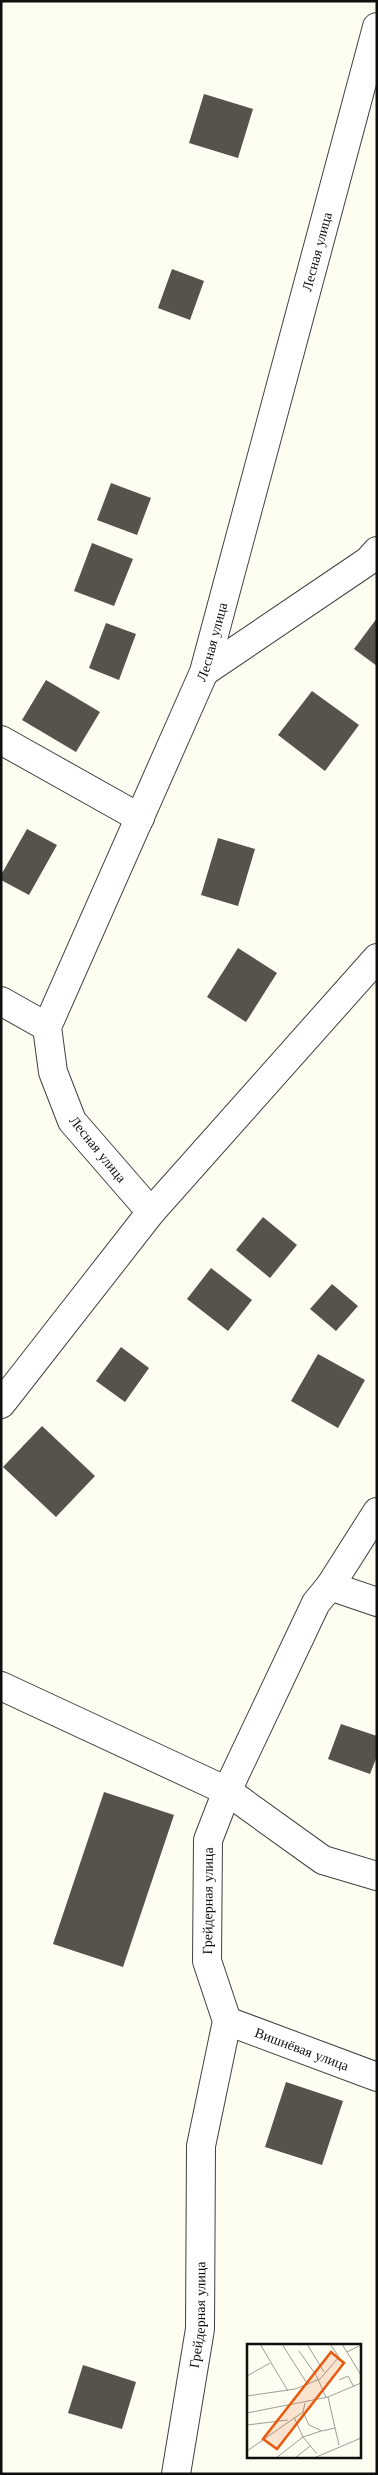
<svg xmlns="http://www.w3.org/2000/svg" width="378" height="2475" font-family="'Libre Baskerville',serif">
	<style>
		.building { fill: #56524c }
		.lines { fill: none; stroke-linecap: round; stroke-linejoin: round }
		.minor-casing { stroke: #424242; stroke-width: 30 }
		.minor { stroke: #fff; stroke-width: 28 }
		.labels { text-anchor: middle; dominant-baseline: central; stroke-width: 5; stroke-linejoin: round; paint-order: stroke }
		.street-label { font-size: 14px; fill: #0f0f0f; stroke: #fff }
		.inset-road { fill: none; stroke: #9e9e97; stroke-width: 1 }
		.view { fill: #e8590c; fill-opacity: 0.15; stroke: #e8590c; stroke-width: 2.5 }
		.inset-edge { fill: none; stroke: #0f0f0f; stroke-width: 2.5 }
	</style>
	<rect width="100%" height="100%" fill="#fdfdf2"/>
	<path class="building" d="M 204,94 L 253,109 L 238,158 L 189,143 Z
		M 172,269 L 204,281 L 190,320 L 158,308 Z
		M 111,483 L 151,498 L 137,535 L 97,520 Z
		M 92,543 L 133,559 L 114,606 L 74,591 Z
		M 377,618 L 377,666 L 354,649 Z
		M 106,623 L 136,634 L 119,680 L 89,668 Z
		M 46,680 L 100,712 L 76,752 L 22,720 Z
		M 312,691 L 359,725 L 325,771 L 278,735 Z
		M 27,829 L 57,845 L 29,895 L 1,880 L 1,875 Z
		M 218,838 L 255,849 L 238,906 L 201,895 Z
		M 238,948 L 277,973 L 246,1022 L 207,997 Z
		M 263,1217 L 297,1245 L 270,1278 L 236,1250 Z
		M 211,1268 L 252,1300 L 228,1331 L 187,1299 Z
		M 332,1284 L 358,1306 L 336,1331 L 310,1309 Z
		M 121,1347 L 149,1368 L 125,1402 L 96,1381 Z
		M 318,1354 L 365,1380 L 338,1428 L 291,1401 Z
		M 42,1426 L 95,1476 L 56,1517 L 3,1467 Z
		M 341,1724 L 377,1736 L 377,1756 L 370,1774 L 328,1759 Z
		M 104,1792 L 174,1815 L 123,1967 L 53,1944 Z
		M 286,2082 L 343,2101 L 322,2165 L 265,2147 Z
		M 83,2365 L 136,2382 L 122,2429 L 68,2413 Z"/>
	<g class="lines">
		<g class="minor-casing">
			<g id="minor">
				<path d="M 204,672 L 368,561 L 377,551"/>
				<path d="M 1,740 L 140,818"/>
				<path d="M 1,1001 L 47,1027"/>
				<path id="s1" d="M 151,1212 L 72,1121 L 53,1072 L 47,1027 L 204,672 L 377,27"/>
				<path d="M 1,1404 L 151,1212 L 377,958"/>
				<path d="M 330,1586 L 377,1602"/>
				<path d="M 1,1686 L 227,1791 L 323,1860 L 377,1876"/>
				<path id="s2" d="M 227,2021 L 377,2077"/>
				<path id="s3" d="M 176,2474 L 200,2329 L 201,2146 L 227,2021 L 207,1961 L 208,1840 L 227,1791 L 316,1603 L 330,1586 L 377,1512"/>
			</g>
		</g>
		<use href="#minor" class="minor"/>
	</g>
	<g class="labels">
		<g class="street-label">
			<text stroke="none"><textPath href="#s1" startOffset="1042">Лесная улица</textPath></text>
			<text stroke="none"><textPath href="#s1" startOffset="638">Лесная улица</textPath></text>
			<text transform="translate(98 1149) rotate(51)">Лесная улица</text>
			<text stroke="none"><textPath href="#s3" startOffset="581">Грейдерная улица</textPath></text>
			<text stroke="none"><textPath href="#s2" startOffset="80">Вишнёвая улица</textPath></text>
			<text stroke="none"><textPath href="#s3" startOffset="161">Грейдерная улица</textPath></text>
		</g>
	</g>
	<g transform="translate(247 2344)">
		<rect width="114" height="114" fill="#fdfdf2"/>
		<path class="inset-road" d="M 13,0 L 41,47M 35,0 L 61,41M 60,0 L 77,28M 95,0 L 114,31M 52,7 L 69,31 L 79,53M 100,8 L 114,1M 0,32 L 23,19M 92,36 L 101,32 L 107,43M 0,52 L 48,45 L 73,35 L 92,13 L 83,0M 56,68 L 62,81 L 75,87 L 88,84 L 81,53M 0,69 L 81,53 L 114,39M 47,73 L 56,93 L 70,110M 0,81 L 41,76M 88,84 L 92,101M 0,107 L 56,68 L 58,59M 29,114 L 56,93 L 74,87M 48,114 L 63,102M 67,114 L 114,94"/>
		<path class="view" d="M 84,8 L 97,19 L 30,105 L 16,95 Z"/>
		<rect width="114" height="114" class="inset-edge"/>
	</g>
	<rect width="378" height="2475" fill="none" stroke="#0f0f0f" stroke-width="5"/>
</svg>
